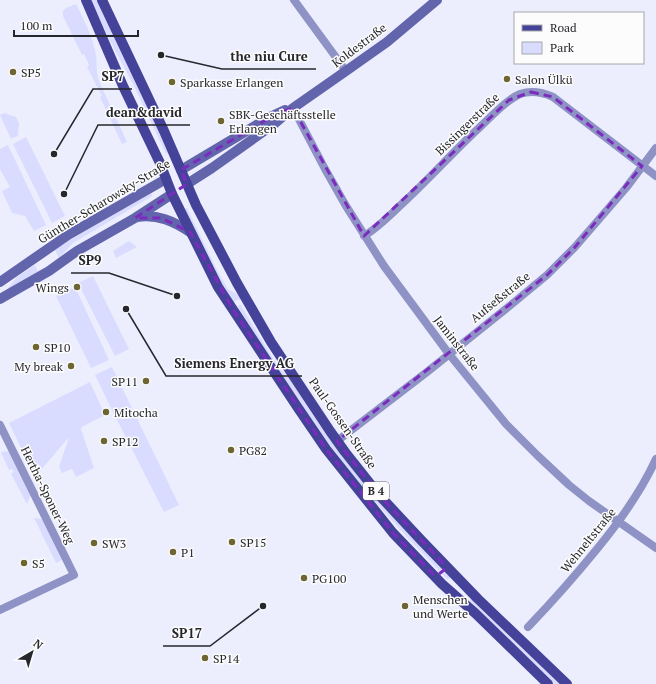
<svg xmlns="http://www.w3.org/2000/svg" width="656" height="684" font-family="'PT Serif',serif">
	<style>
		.green { fill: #d9dcff }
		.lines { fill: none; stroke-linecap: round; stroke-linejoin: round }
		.street { stroke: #8e92c4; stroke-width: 8 }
		.secondary { stroke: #6264ac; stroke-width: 10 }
		.primary { stroke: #454299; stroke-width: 10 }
		.marked { fill: none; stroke: #7b2cbf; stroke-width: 3; stroke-dasharray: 8 5; stroke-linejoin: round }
		.poi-dot { fill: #6d6532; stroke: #fcfcfc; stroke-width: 1.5 }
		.labels { text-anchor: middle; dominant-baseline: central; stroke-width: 3; stroke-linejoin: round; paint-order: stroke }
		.shield { fill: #fcfcfc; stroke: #66676b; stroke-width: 1 }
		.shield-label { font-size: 11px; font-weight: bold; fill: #26272d }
		.street-label { font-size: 12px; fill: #26272d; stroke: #fcfcfc }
		.poi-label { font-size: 12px; fill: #26272d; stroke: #fcfcfc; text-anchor: start }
		.leader { fill: none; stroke: #26272d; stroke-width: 1.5 }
		.callout-dot { fill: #26272d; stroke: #fcfcfc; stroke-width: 1.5 }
		.callout-label { font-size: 13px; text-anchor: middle; font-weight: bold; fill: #26272d; stroke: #fcfcfc; stroke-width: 3; stroke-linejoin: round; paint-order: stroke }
	</style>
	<rect width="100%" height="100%" fill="#eceefe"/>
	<path class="green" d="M 91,0 L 97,0 L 169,152 L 166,154 L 134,86 L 109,39 Z
		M 76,4 C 84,20 93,37 96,55 C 97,64 96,72 99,81 L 127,142 L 122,144 L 100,97 L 102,96 L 87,67 L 89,65 L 84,54 L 82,55 L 63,16 L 63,11 L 66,8 Z
		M 4,113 L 16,117 L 19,123 L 18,136 L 11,139 L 0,115 Z
		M 26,137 L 65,216 L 52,223 L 13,144 Z
		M 8,145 L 46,225 L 34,231 L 25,216 L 12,213 L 2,191 L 10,187 L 0,169 L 0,149 Z
		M 151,193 L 152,196 L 149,198 L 73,243 L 59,258 L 55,250 L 63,244 Z
		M 187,208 L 218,272 L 228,289 L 240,296 L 242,300 L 237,300 L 233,303 L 225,290 L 184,209 Z
		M 129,241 L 137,247 L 116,258 L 113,251 Z
		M 35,265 L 38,272 L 9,289 L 8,288 L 17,277 Z
		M 93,276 L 129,349 L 115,356 L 78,283 Z
		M 75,287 L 109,360 L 91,368 L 56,296 Z
		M 239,305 L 241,305 L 243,309 L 279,368 L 289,377 L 312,414 L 341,455 L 406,531 L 450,577 L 448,580 C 412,543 376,505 344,464 C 306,415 273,363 239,311 L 238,307 Z
		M 112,367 L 179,505 L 164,512 L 112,410 L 95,375 Z
		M 90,382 L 105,415 L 82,427 L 81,429 L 94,468 L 76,477 L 72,469 L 62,473 L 59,467 L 69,437 L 35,477 L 9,423 Z
		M 10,451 L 31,495 L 27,504 L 11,474 L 14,472 L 12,469 L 9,470 L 1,452 Z
		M 34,518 L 44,519 L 64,559 L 56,563 Z
		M 471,599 L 521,648 L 539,663 L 560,684 L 555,684 L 470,601 L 470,600 Z"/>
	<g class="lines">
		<path class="street" d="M 294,0 L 346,71
			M 293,108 L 325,169 L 346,206 L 384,266 L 449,354 L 506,424 L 538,456 L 569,485 L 589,501 L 656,548
			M 364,236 C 379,227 391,214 404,202 C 430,178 454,151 480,127 C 492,116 506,100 520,94 C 532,90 542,92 553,97 L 656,176
			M 0,425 L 74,575 L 0,610
			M 337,441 L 427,372 L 512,304 L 547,275 L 575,247 L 626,188 L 656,148
			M 528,627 C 552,602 575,576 597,549 C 620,521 641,492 656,459"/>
		<path class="secondary" d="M 181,170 L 270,117 L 285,110
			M 187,184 L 212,168 L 274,124 L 293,108 L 346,71 L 387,42 L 437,0
			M 137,217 C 158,214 173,221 190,232
			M 0,282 L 68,235 L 166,179
			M 0,299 L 49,271 L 77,251 L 135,218 L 172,194"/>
		<path class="primary" d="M 86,0 L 123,86 L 160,163 L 172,194 L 218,287 L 298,408 L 326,449 L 393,533 L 442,584 L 475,613 L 548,684
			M 102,0 L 164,131 L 196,205 L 237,283 L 271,342 L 330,431 L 345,452 L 380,496 L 421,540 L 478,599 L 567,684"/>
	</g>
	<path class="marked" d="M 531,92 L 553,97 L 642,166 L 575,247 L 547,275 L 337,441 L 380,496 L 444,564 L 444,570 L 439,574 L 433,574 L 393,533 L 326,449 L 232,308 L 190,232 L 161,218 L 135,218 L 187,184 L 181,170 L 278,113 L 293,108 L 364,236 L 509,100 Z"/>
	<g class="poi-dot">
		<circle cx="13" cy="72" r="4"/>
		<circle cx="507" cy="79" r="4"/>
		<circle cx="172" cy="82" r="4"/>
		<circle cx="221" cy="121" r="4"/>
		<circle cx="77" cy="287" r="4"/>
		<circle cx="36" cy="347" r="4"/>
		<circle cx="71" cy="366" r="4"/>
		<circle cx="146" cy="381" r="4"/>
		<circle cx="106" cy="412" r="4"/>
		<circle cx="104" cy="441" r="4"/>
		<circle cx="231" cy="450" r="4"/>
		<circle cx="232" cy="542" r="4"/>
		<circle cx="94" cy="543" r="4"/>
		<circle cx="173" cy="552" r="4"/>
		<circle cx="24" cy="563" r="4"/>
		<circle cx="304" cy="578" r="4"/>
		<circle cx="405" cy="606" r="4"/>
		<circle cx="205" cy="658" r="4"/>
	</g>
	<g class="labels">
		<rect class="shield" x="363" y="482" width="26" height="18" rx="3"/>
		<g class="shield-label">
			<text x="376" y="491">B 4</text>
		</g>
		<g class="street-label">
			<text transform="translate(359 45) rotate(-37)">Koldestraße</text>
			<text transform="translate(467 124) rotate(-44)">Bissingerstraße</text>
			<text transform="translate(104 201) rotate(-31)">Günther-Scharowsky-Straße</text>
			<text transform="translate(500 297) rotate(-39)">Aufseßstraße</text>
			<text transform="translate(457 343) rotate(52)">Jaminstraße</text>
			<text transform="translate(343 423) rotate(55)">Paul-Gossen-Straße</text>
			<text transform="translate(48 495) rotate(64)">Hertha-Sponer-Weg</text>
			<text transform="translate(588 540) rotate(-51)">Wehneltstraße</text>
		</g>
		<g class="poi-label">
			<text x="21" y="72">SP5</text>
			<text x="515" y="79">Salon Ülkü</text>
			<text x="180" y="82">Sparkasse Erlangen</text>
			<text x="229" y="114">SBK-Geschäftsstelle<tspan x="229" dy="14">Erlangen</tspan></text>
			<text x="69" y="287" text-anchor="end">Wings</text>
			<text x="44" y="347">SP10</text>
			<text x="63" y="366" text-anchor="end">My break</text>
			<text x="138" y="381" text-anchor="end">SP11</text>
			<text x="114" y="412">Mitocha</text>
			<text x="112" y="441">SP12</text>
			<text x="239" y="450">PG82</text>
			<text x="240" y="542">SP15</text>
			<text x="102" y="543">SW3</text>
			<text x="181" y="552">P1</text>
			<text x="32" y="563">S5</text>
			<text x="312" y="578">PG100</text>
			<text x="413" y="599">Menschen<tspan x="413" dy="14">und Werte</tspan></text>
			<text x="213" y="658">SP14</text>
		</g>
	</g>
	<path class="leader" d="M161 55L222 69H316M54 154L93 89H132M64 194L98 125H190M177 296L109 273H71M126 309L166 376H302M263 606L210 646H163"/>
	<g class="callout-dot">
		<circle cx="161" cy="55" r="4"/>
		<circle cx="54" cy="154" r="4"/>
		<circle cx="64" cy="194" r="4"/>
		<circle cx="177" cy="296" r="4"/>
		<circle cx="126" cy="309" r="4"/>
		<circle cx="263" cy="606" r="4"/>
	</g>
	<g class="callout-label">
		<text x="269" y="61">the niu Cure</text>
		<text x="113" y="81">SP7</text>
		<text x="144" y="117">dean&amp;david</text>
		<text x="90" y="265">SP9</text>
		<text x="234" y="368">Siemens Energy AG</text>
		<text x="187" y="638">SP17</text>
	</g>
	<rect x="514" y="12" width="130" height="52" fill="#fcfcfc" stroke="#a6a7a9"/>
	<rect x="522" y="25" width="20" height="6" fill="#454299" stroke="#a6a7a9"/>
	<text x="550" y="32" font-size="12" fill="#26272d">Road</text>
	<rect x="522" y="42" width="20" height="12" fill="#d9dcff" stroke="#a6a7a9"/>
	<text x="550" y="52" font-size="12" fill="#26272d">Park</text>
	<g transform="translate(32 652) rotate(38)" stroke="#fcfcfc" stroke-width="3" paint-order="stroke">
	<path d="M0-3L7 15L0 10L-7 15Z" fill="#26272d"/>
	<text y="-6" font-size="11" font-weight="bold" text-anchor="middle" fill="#26272d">N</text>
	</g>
	<path d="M14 30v6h124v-6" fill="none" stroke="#26272d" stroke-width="2"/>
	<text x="20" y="30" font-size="12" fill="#26272d" stroke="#fcfcfc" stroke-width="3" paint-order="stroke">100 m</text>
</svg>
